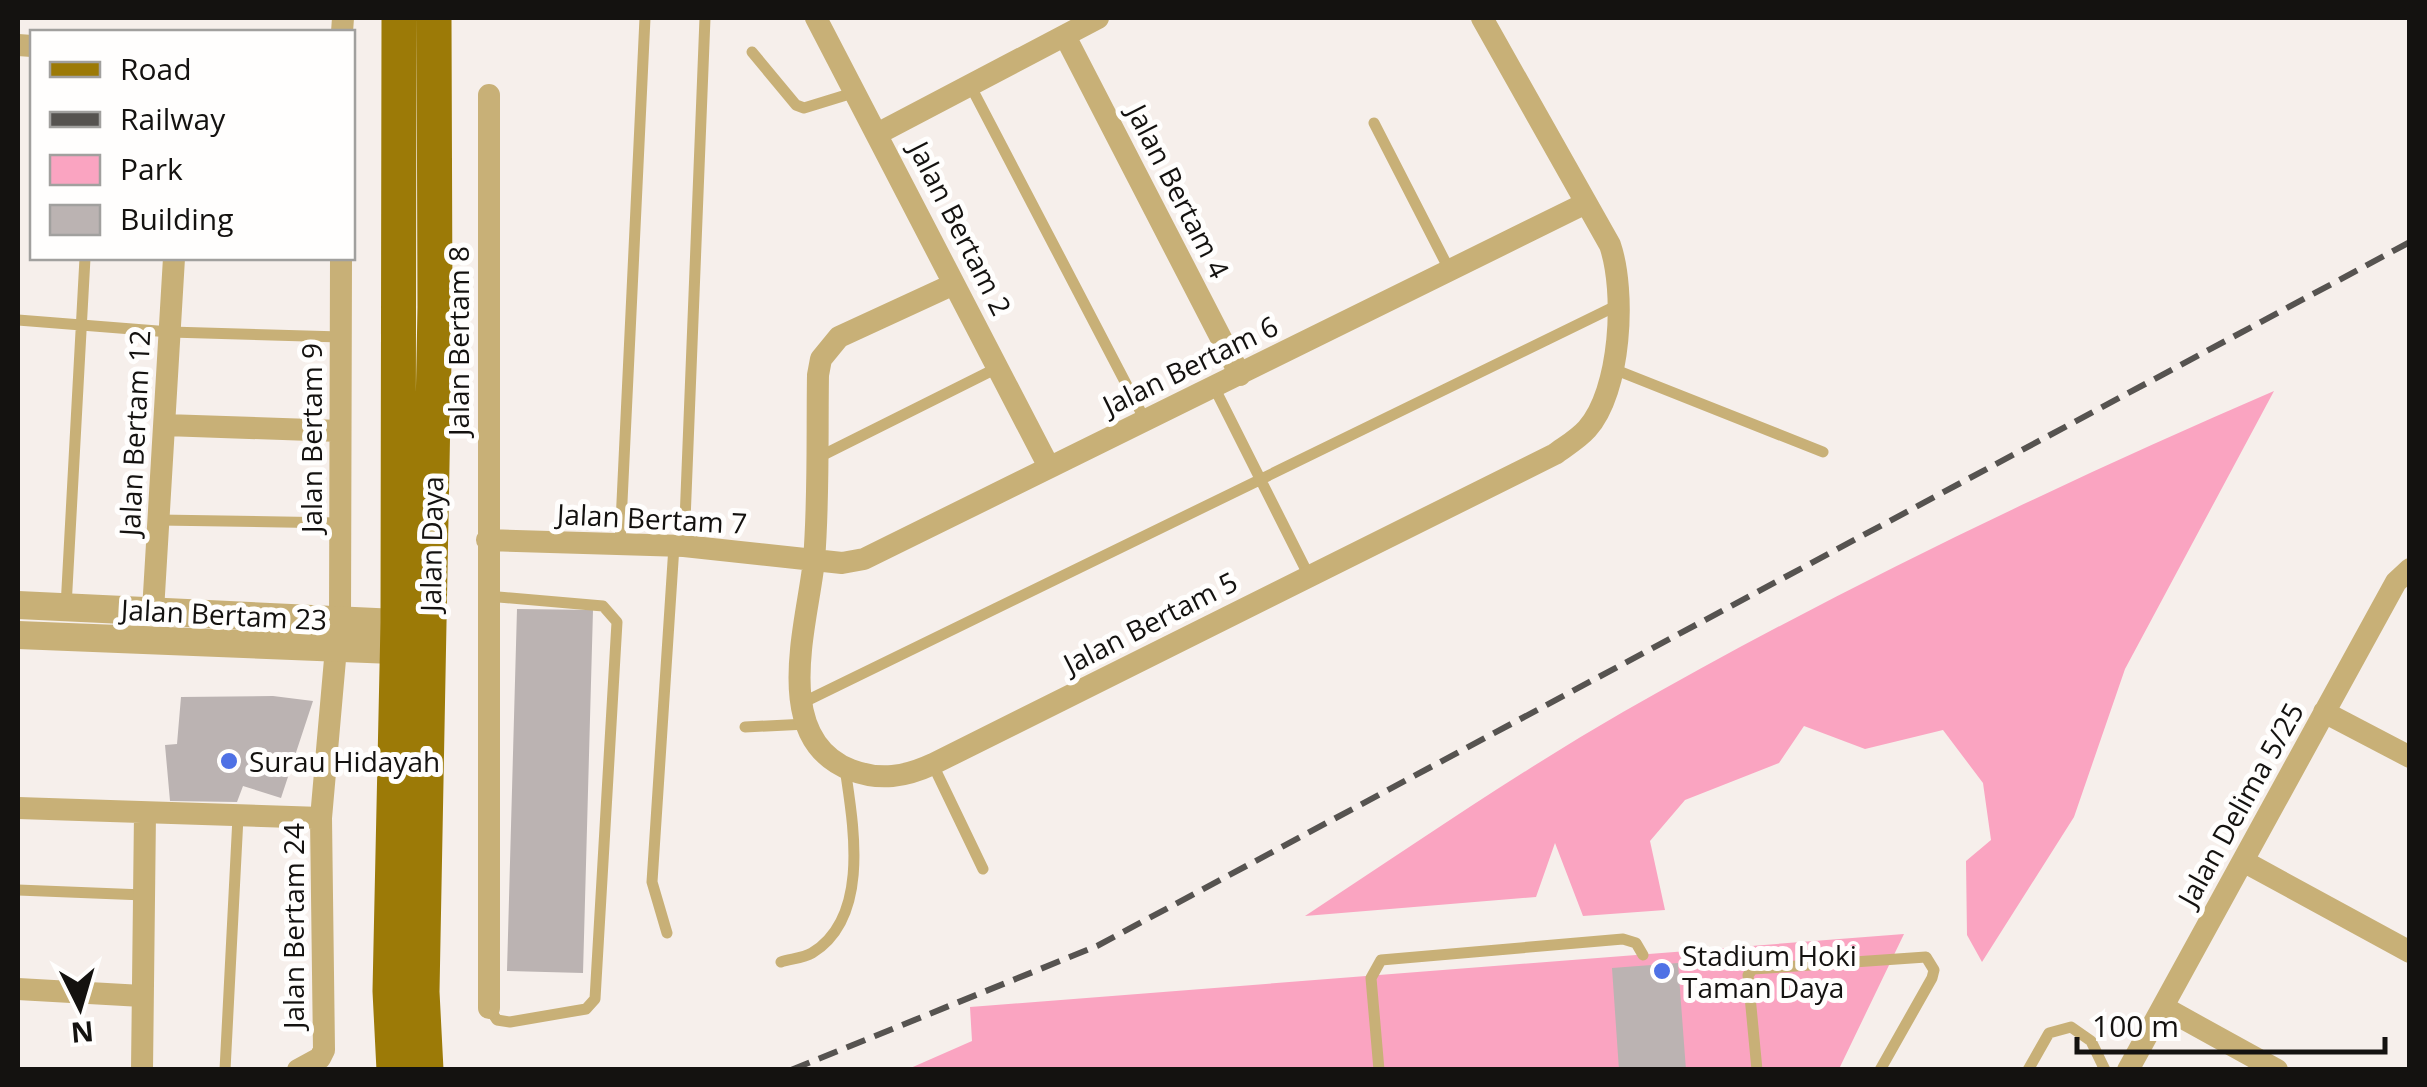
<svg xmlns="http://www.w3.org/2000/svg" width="2427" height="1087" font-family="'Open Sans',sans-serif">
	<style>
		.green { fill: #faa4c1 }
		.building { fill: #bbb3b2 }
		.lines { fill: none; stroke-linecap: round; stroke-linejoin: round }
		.service { stroke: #c8b077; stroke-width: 11 }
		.minor { stroke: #c8b077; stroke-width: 22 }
		.tertiary { stroke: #c8b077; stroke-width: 28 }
		.primary { stroke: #9c7a07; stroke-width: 35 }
		.rail { stroke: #565350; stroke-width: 6; stroke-dasharray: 20 10; stroke-linecap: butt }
		.poi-dot { fill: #4f71e5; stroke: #fffefd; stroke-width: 4 }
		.labels { text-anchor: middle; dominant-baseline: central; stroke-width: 10; stroke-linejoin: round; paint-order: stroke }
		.street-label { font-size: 28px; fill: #141210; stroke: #fffefd }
		.poi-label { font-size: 28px; fill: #141210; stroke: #fffefd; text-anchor: start }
	</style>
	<rect width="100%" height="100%" fill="#f6efeb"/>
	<path class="green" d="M 2274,391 L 2125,669 L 2074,817 L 1982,962 L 1967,935 L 1966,861 L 1991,840 L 1983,783 L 1943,730 L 1865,749 L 1804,726 L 1779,763 L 1685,800 L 1650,841 L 1665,910 L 1583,916 L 1555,843 L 1536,897 L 1305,916 C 1410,847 1514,775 1623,712 C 1833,592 2052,487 2274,391 Z
		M 1904,934 L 1839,1069 L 906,1070 L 972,1041 L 970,1007 Z"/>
	<path class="building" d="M 517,609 L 593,610 L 583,973 L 507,971 Z
		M 273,696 L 313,701 L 281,798 L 243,786 L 237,802 L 170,801 L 165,745 L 177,744 L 181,697 Z
		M 1678,963 L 1686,1070 L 1619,1070 L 1612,968 Z"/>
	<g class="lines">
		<path class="service" d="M 752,52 L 796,105 L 804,108 L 856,92
			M 970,85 L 1145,420
			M 1374,123 L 1451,273
			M 18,320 L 170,332 L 341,337
			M 1611,368 L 1823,452
			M 1214,387 L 1309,576
			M 817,458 L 999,367
			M 159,520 L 340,523
			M 620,544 L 645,18
			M 684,546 L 705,18
			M 487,596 L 603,606 L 617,622 L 595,999 L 586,1009 L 510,1022 L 497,1020 L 489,1008
			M 66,607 L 85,258
			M 802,703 L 1618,305
			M 745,727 L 807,724
			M 933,765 L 983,869
			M 18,890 L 144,895
			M 667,933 L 652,882 L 674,546
			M 781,962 C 790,959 804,958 812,953 C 871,917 853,824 845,768
			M 225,1070 L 238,817
			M 1379,1070 L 1371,978 L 1381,960 L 1623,939 L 1636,943 L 1643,955
			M 1757,1070 L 1748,975 L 1753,969 L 1926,957 L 1934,970 L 1932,978 L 1880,1070
			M 2028,1070 L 2049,1033 L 2071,1027 L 2091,1041 L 2105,1070"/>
		<path class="minor" d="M 816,18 L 1049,467
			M 342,32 L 343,18
			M 1065,36 L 1240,375
			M 18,45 L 32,46
			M 879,133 L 1098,18
			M 954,284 L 839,337 L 821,359 L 818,375 C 817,436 819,499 814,560 C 808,622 769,738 851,770 C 880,781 905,777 933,764 L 1555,454 C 1566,446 1578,439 1587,429 C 1621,391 1626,292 1610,245 L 1482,18
			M 165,425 L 340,431
			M 487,540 L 684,546 L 842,563 L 864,559 L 1586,203
			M 153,611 L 174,258
			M 340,620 L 341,258
			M 2324,712 L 2410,757
			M 18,808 L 321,818
			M 2243,861 L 2410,952
			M 18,989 L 142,996
			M 2163,1007 L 2277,1070
			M 489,1008 L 489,95
			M 142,1070 L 145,813
			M 298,1070 L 320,1058 L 324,1050 L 321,818 L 336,648
			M 2128,1070 L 2396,582 L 2410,569"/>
		<path class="tertiary" d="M 18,605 L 418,624
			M 18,635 L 418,651"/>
		<path class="primary" d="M 394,1070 L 390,991 L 398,623 L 399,18
			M 426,1070 L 422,992 L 435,307 L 434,18"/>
		<path class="rail" d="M 791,1070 L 1097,946 L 2410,242"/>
	</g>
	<g class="poi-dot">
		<circle cx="229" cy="761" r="10"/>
		<circle cx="1662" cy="971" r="10"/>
	</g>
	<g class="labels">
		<g class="street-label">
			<text transform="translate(1179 191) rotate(63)">Jalan Bertam 4</text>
			<text transform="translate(961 228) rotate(63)">Jalan Bertam 2</text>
			<text transform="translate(458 341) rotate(-90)">Jalan Bertam 8</text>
			<text transform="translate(1190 365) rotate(-26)">Jalan Bertam 6</text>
			<text transform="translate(134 433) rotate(-87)">Jalan Bertam 12</text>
			<text transform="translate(311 438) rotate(-90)">Jalan Bertam 9</text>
			<text transform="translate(652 518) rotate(3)">Jalan Bertam 7</text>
			<text transform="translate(431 544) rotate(-89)">Jalan Daya</text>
			<text transform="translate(224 614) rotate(3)">Jalan Bertam 23</text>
			<text transform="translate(1150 622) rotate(-27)">Jalan Bertam 5</text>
			<text transform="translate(2240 804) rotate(-61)">Jalan Delima 5/25</text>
			<text transform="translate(293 926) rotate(-90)">Jalan Bertam 24</text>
		</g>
		<g class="poi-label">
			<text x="249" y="761">Surau Hidayah</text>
			<text x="1682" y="955">Stadium Hoki<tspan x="1682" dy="32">Taman Daya</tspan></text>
		</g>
	</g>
	<rect width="2427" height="1087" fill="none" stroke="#141210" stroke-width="40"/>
	<rect x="30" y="30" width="325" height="230" fill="#fffefd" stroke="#a1a09e" stroke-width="2.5"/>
	<rect x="50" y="62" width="50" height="15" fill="#9c7a07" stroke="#a1a09e" stroke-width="2.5"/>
	<text x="120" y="80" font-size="30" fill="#141210">Road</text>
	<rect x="50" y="112" width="50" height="15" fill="#565350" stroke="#a1a09e" stroke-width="2.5"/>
	<text x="120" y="130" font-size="30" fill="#141210">Railway</text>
	<rect x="50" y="155" width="50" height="30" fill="#faa4c1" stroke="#a1a09e" stroke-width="2.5"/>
	<text x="120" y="180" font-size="30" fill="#141210">Park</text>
	<rect x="50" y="205" width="50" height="30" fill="#bbb3b2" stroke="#a1a09e" stroke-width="2.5"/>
	<text x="120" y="230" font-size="30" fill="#141210">Building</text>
	<g transform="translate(80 1007) rotate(175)" stroke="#fffefd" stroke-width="8" paint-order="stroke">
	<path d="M0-8L18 38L0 25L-18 38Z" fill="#141210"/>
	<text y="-15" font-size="28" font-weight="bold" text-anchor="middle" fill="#141210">N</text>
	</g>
	<path d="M2077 1037v15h308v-15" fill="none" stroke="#141210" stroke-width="5"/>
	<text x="2092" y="1037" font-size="30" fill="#141210" stroke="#fffefd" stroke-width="8" paint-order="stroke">100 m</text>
</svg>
